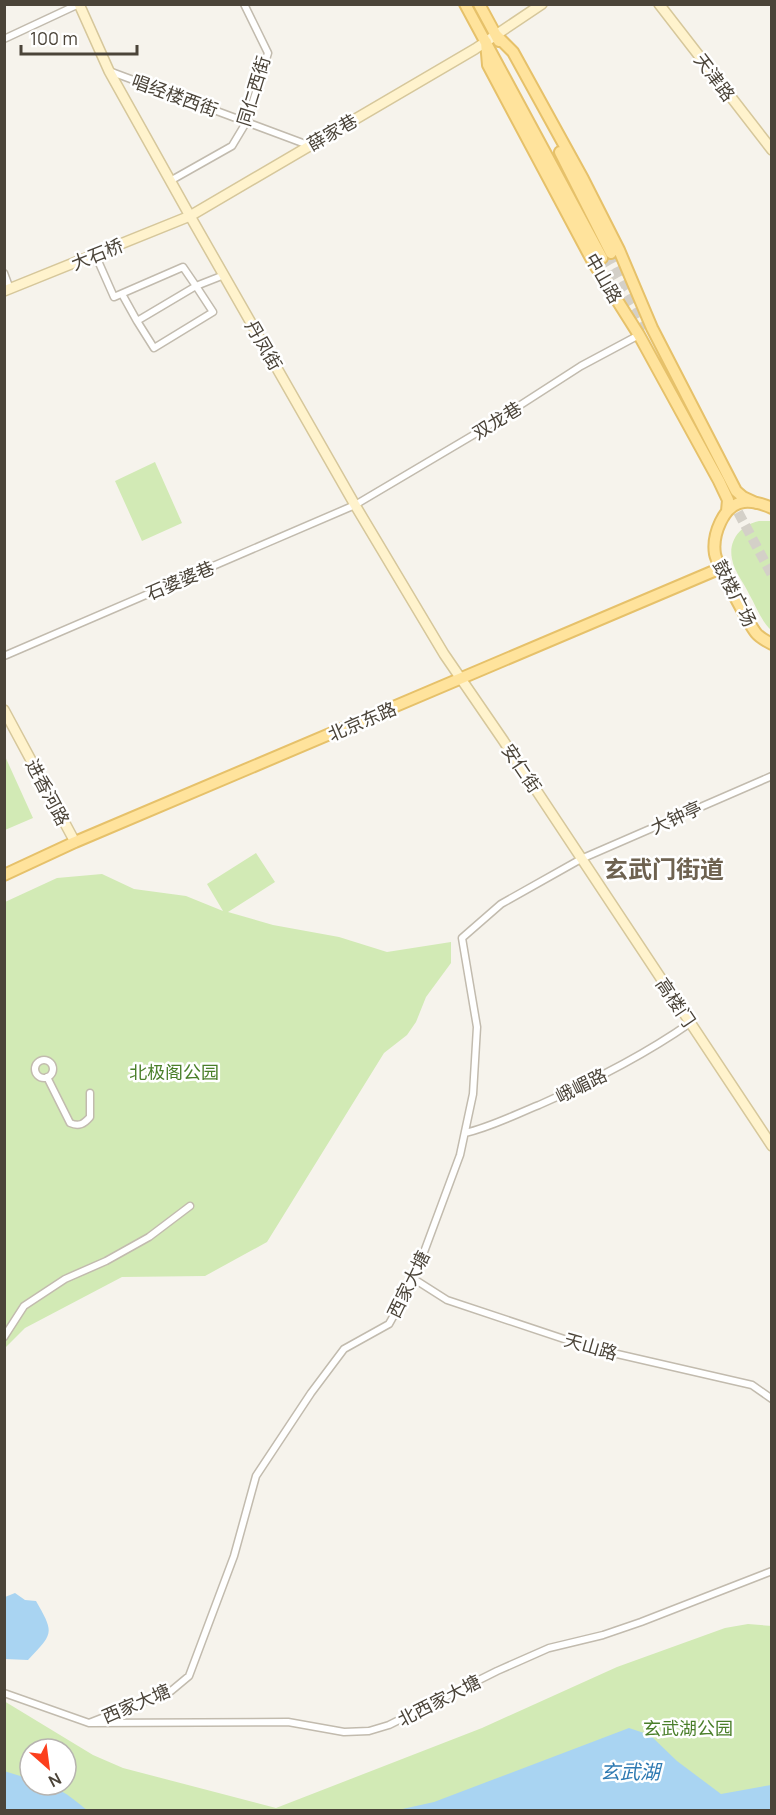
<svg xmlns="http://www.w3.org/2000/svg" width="776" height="1815" font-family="Manrope,'Noto Sans SC',sans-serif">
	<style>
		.green { fill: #d2eab5; fill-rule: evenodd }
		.water { fill: #a9d4f2 }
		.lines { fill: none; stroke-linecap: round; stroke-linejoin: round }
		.primary-tunnel { stroke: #d4d0c8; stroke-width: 10; stroke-dasharray: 10 5; stroke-linecap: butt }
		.street-casing { stroke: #c2bbae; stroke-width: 9 }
		.secondary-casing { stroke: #d6c79b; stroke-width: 12 }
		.primary-casing { stroke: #e6c16a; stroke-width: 14 }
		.street { stroke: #fff; stroke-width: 6 }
		.secondary { stroke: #fff3cd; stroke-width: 9 }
		.primary { stroke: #ffe39c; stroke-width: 10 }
		.labels { text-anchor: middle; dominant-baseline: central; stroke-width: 5; stroke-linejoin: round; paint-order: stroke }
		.street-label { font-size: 18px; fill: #4b4439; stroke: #fff }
		.park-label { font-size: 18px; fill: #4a7f2a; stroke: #fff }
		.water-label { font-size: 20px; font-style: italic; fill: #2e7ab2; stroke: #fff }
		.district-label { font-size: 24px; font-weight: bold; fill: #6e6250; stroke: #fff }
	</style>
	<rect width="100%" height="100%" fill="#f6f3ec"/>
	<path class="green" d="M 155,462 L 182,523 L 142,541 L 115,481 Z
		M 759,521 L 771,521 L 771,630 C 761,621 756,606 749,594 C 744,583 734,571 732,559 C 728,540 741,525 759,521 Z
		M 4,754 L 33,818 L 5,830 L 4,830 Z
		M 256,853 L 275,882 L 228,912 L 273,925 L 339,937 L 387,952 L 451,942 L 451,963 L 426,997 L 416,1022 L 407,1035 L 384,1053 L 267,1242 L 205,1276 L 122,1277 L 25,1328 L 5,1348 L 5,902 L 57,878 L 102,874 L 134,889 L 186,896 L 223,911 L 207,884 Z
		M 748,1624 L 772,1626 L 771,1810 L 5,1810 L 4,1701 L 93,1755 L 123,1768 L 276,1808 L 482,1728 L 617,1667 L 725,1628 ZM 30,1749 L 66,1749 L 66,1785 L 30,1785 Z"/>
	<path class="water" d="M 15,1593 L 25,1600 L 36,1601 C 55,1634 53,1633 28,1660 L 5,1659 L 5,1597 Z
		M 629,1728 L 650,1735 L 677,1761 L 721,1794 L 771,1785 L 771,1810 L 398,1810 L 434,1802 Z
		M 4,1771 L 30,1779 L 30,1785 C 58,1785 66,1793 87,1810 L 5,1810 Z"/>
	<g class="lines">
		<path class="primary-tunnel" d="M 611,253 L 641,314
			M 602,258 L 642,331
			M 731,499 L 772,575"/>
		<g class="street-casing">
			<path id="street" d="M 4,39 L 79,4
				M 109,71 L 308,145
				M 170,181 L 232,146 L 247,121 L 268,53 L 244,4
				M 95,254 L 114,297 L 183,267 L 196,286 L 224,275
				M 4,273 L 10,289
				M 122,294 L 137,321 L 196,286 L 213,312 L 154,348 L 137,321
				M 4,656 L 355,505 L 480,431 L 581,366 L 639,335
				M35 1069a9 9 0 1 1 18 0a9 9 0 1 1-18 0Z
				M 47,1077 L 70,1123 C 79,1127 84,1124 90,1117 L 90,1093
				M 465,1133 C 491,1127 514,1115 539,1105 C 591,1082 643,1056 690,1023
				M 414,1279 L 447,1300 L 591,1348 L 752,1385 L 772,1399
				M 4,1337 L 24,1306 L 65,1279 L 106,1261 L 149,1237 L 190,1206
				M 4,1693 L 89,1723 L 288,1722 L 344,1732 L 369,1731 L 389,1725 L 497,1671 L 549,1648 L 603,1635 L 641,1622 L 772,1571
				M 89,1723 L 171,1691 L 189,1676 L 234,1556 L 256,1476 L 311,1393 L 344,1349 L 389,1324 L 414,1279 L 460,1155 L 473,1094 L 477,1027 L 462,938 L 501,904 L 581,859 L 772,776"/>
		</g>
		<g class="secondary-casing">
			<path id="secondary" d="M 79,4 L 109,71 L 190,216 L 355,505 L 444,654 L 503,740 L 772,1146
				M 659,4 L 772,150
				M 4,291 L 190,216 L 475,49 L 542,4
				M 4,710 L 75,842"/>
		</g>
		<g class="primary-casing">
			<path id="primary" d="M 465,4 L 602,258
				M 479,4 L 499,41
				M 496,35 L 513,52 L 583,179 L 619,250 L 652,328 L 736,491 L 743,497 L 756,503
				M 486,42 L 488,65 L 593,262 L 639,335 L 719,481 L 728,500 L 727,511
				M 560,152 L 611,253
				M 772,508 C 763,504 753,501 744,502 C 723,504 712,536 715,554 C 717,565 749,624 756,633 C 760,638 766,641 772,644
				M 4,875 L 75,842 L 721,568"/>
		</g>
		<use href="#street" class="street"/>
		<use href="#secondary" class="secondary"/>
		<use href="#primary" class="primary"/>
	</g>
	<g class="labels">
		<g class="street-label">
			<text transform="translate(715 77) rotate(53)">天津路</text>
			<text transform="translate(253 91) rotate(-73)">同仁西街</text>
			<text transform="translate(175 95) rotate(20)">唱经楼西街</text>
			<text transform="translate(332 132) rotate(-30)">薛家巷</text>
			<text transform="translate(97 254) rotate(-22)">大石桥</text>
			<text transform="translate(604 278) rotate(60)">中山路</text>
			<text transform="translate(264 345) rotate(60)">丹凤街</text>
			<text transform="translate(497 420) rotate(-32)">双龙巷</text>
			<text transform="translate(180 580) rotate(-23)">石婆婆巷</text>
			<text transform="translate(735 593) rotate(63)">鼓楼广场</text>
			<text transform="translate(362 721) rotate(-23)">北京东路</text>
			<text transform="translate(522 768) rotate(56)">安仁街</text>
			<text transform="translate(48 792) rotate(62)">进香河路</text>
			<text transform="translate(676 817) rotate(-24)">大钟亭</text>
			<text transform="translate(676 1002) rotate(56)">高楼门</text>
			<text transform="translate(581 1085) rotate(-26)">峨嵋路</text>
			<text transform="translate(408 1284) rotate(-64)">西家大塘</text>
			<text transform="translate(591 1346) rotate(16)">天山路</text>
			<text transform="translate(439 1700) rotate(-27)">北西家大塘</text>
			<text transform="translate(136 1703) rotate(-23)">西家大塘</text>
		</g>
		<g class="park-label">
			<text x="174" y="1072">北极阁公园</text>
			<text x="688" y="1728">玄武湖公园</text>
		</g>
		<g class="water-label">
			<text x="630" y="1771">玄武湖</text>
		</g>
		<g class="district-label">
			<text x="664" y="868">玄武门街道</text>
		</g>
	</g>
	<rect width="776" height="1815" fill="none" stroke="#4b4439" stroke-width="12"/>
	<g transform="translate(48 1767) rotate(152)"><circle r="28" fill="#ffffff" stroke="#b7b4b0" stroke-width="1.5"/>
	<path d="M0-4.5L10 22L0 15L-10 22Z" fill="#fc3f1d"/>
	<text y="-9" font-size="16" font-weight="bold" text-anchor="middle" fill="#4b4439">N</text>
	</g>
	<path d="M21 45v9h116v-9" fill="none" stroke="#4b4439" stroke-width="3"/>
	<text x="30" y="45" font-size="18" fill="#4b4439" stroke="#ffffff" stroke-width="4.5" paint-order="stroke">100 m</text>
</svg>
